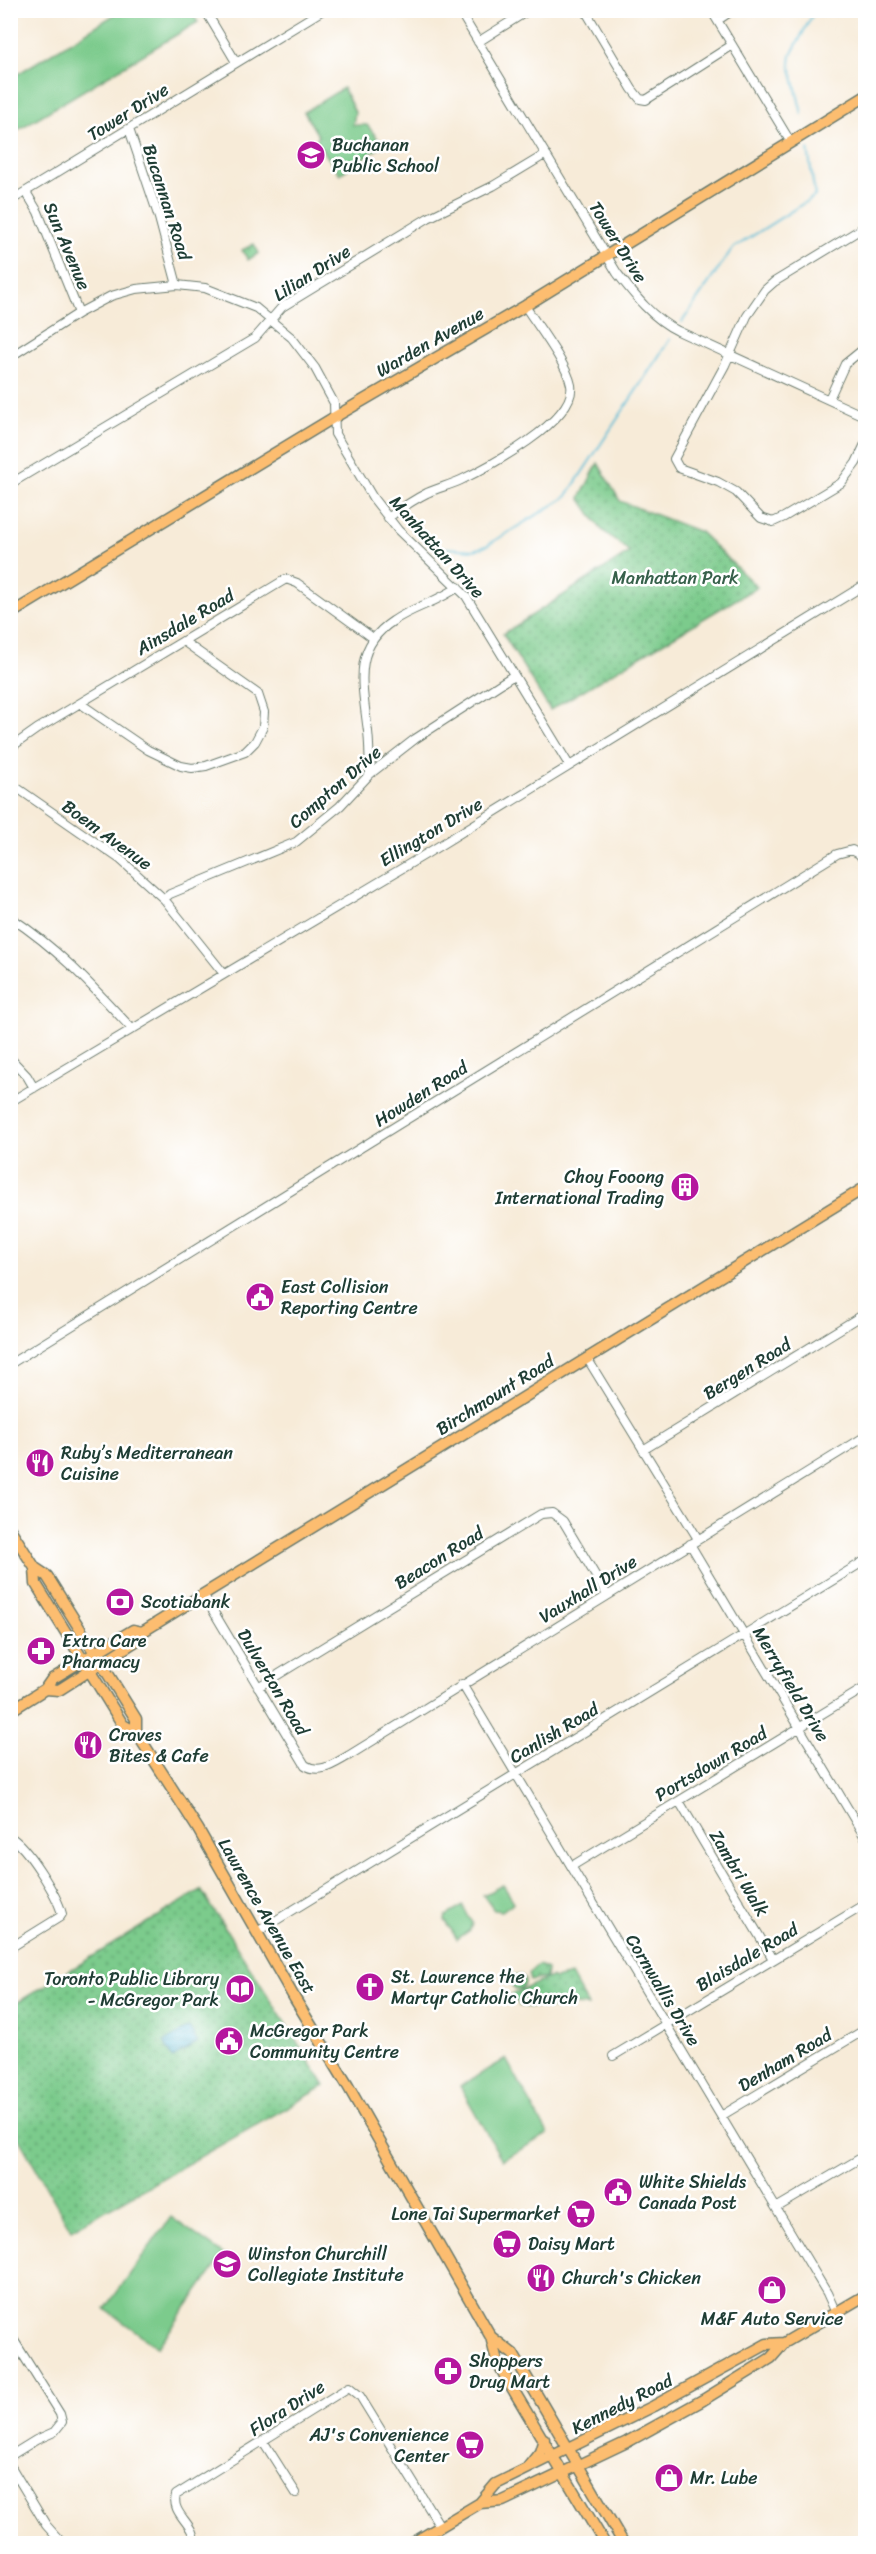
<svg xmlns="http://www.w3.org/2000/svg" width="876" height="2554" font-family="Sriracha,sans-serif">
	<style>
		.grass { fill: #7bcb8c; stroke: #4d8460; stroke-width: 1.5 }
		.park { fill: url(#park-dots); stroke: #4d8460; stroke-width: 1.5 }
		.water { fill: url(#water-rules); stroke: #3a7c84; stroke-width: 1.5 }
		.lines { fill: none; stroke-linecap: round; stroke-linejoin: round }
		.stream { stroke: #56bad4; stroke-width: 2 }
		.minor-casing { stroke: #6b7a6d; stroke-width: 10 }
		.major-casing { stroke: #6b7a6d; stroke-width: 13 }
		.minor { stroke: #fff; stroke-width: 8 }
		.major { stroke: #fcbd6f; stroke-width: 10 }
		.labels { text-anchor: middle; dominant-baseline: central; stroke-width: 5; stroke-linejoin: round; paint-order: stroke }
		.street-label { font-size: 18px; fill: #1f3d34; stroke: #fff }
		.poi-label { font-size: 18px; fill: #1f3d34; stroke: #fff; text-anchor: start }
		.park-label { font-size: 18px; fill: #36604a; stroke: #fff }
	</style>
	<defs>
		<pattern id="park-dots" width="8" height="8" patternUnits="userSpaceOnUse" patternTransform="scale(1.5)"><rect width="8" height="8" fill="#7bcb8c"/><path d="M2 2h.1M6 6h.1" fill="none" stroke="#64a673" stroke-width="1.8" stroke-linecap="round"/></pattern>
		<pattern id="water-rules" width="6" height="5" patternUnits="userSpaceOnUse" patternTransform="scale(1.5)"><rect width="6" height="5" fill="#56bad4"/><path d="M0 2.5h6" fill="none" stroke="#4798ad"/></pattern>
	</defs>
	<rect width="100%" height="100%" fill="#fff"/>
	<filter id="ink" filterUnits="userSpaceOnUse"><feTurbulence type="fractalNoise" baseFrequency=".0167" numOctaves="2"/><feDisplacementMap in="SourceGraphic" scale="12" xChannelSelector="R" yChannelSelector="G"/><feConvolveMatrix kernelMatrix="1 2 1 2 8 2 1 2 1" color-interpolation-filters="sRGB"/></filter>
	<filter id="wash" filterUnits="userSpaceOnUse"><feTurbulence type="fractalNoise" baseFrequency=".008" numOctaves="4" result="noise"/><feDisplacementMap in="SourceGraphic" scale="24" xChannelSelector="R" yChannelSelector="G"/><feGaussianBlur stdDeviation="1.35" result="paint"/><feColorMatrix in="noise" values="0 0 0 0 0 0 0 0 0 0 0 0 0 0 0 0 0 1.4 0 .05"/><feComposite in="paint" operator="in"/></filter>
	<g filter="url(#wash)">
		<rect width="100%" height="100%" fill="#f7ebd8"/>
		<path class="grass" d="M 122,10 L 190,11 L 198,22 L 11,134 L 11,78 Z
			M 343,88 L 355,112 L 353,125 L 367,125 L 383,145 L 340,174 L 315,140 L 319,137 L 304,112 Z
			M 503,1885 L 514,1902 L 502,1911 L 494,1910 L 483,1895 Z
			M 463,1906 L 472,1923 L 470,1930 L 457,1939 L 445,1920 L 446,1916 Z
			M 506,2059 L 548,2134 L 502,2160 L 460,2086 Z
			M 171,2217 L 224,2255 L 158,2347 L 105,2309 Z"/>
		<path class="park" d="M 254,244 L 259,253 L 248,260 L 242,250 Z
			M 598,463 L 620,501 L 700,532 L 757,587 L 550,710 L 503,634 L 630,552 L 601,529 L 580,498 Z
			M 201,1890 L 325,2086 L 71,2230 L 11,2125 L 10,2007 Z
			M 538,1965 L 547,1969 L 546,1978 L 530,1981 L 528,1974 Z
			M 571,1975 L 588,2006 L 559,2004 L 558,2009 L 519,2006 L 519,2002 L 513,2001 L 510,1995 L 551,1977 L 555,1979 Z
			M511 1982a7 7 0 1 1 14 0a7 7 0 1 1-14 0Z"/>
		<path class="water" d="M 189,2028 L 198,2043 L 173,2058 L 164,2042 Z"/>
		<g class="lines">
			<path class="stream" d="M 802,114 L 790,64 L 791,55 L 815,10
				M 682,322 L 732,249 L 815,196 L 808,149
				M 445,548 L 474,550 L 486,546 L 566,497 L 670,339"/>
		</g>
	</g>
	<g filter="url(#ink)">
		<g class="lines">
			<g class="minor-casing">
				<path id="minor" d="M 205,10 L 236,62
					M 459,10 L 617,273 C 635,296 652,318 678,331 L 866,417
					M 585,10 L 632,89 L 640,99 L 646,100 L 732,45
					M 711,10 L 790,141
					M 718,20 L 733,10
					M 478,42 L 529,10
					M 129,129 L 159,218 L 177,285
					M 26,192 L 38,212 L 79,313
					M 10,201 L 323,10
					M 866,226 L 774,282 L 765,290 L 747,316 L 725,365 L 674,459 L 679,468 L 718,482 L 736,492 L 761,518 L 773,522 L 784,517 L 841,483 L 856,463 L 866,442
					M 10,357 L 79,313 L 111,296 L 136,289 L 177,285 L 205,288 L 256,308 L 292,338 L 315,368 L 334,403 L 335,434 L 373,498 L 398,530 L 466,596 L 569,765
					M 829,399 L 845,364 L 866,347
					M 10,484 L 255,338 L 282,307 L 428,218 L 493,186 L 546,154
					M 388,518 C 400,509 413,500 427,493 C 438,488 450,485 461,480 C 488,467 577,420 571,385 C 567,364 537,325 525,306
					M 81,704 L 148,750 L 181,766 L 192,768 L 206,766 L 245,752 L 255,742 L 263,727 L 264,712 L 258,694 L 183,641
					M 10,748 L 37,729 L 286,579 L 297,583 L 373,638
					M 370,774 C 369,758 370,741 367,724 C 362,683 353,647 393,621 C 413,607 438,602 458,587
					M 10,783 L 121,860 L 164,899 L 224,974
					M 164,899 L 170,894 L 296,842 L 340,806 L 370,774 L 415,739 L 514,675
					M 10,917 C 61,951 91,985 132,1029
					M 10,1058 L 27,1076 L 34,1088
					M 10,1102 L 426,854 L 866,584
					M 587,1358 L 698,1539
					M 10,1364 L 837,854 L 852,850 L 859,854 L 866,863
					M 643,1450 L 866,1313
					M 690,1544 L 866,1839
					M 203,1594 L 305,1765 C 320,1775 335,1763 348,1756 L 866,1436
					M 462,1684 L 827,2293 L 836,2313
					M 258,1687 L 541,1514 L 552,1513 L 563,1521 L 607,1595
					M 679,1801 L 773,1959
					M 10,1837 C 27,1846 57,1895 62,1914 L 60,1917 L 10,1948
					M 572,1866 L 866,1687
					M 257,1932 L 866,1560
					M 613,2056 L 866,1904
					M 721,2116 L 866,2029
					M 776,2208 L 866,2155
					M 10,2334 L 60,2414 L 62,2422 L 54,2432 L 36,2440 L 10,2456
					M 263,2441 L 296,2493
					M 10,2465 L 46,2525 L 63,2544
					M 193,2544 C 198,2525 170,2515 176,2495 L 349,2387 L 360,2396 L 440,2526"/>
			</g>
			<g class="major-casing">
				<path id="major" d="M 10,614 L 333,418 L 525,306 L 866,96
					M 10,1529 L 35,1568 L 47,1576 L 136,1719 L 136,1732
					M 35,1568 L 36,1584 L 123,1725 L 136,1732 L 198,1829 L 295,1999 L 348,2086 L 491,2337 L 497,2361 L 505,2376 L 605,2544
					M 45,1689 L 59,1690 L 139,1639 L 142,1632 L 866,1187
					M 10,1711 L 45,1689 L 52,1679 L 133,1630 L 142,1632
					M 491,2337 L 513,2354 L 624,2544
					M 528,2467 L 540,2452 L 544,2439
					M 480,2503 L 503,2501 L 627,2442 L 703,2400 L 771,2358 L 784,2343 L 866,2295
					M 411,2544 L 480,2503 L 496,2484 L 654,2406 L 767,2344 L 784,2343"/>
			</g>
			<use href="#minor" class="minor"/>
			<use href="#major" class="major"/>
		</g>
	</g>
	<defs>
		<g id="school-disc" transform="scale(1.5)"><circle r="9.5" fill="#b5179e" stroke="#fff"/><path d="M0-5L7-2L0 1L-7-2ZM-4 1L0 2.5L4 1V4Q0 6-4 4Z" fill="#fff"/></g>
		<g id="building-disc" transform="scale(1.5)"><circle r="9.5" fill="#b5179e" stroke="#fff"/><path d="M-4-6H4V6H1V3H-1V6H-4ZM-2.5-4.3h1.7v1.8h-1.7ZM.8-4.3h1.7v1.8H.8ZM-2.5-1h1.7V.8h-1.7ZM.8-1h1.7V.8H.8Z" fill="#fff"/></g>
		<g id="civic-disc" transform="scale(1.5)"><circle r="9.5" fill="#b5179e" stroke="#fff"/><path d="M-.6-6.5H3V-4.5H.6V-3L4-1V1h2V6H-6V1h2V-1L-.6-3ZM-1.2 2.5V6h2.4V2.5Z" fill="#fff"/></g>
		<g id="restaurant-disc" transform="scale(1.5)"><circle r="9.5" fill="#b5179e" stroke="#fff"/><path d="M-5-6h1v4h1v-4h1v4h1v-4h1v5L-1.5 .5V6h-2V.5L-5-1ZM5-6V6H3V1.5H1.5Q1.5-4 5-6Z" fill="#fff"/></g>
		<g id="bank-disc" transform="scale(1.5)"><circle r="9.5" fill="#b5179e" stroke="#fff"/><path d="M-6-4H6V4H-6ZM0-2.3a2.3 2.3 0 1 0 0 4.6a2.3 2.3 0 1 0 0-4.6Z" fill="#fff"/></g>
		<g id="pharmacy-disc" transform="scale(1.5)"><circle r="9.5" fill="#b5179e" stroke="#fff"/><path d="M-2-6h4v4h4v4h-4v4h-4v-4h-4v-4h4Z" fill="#fff"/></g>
		<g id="church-disc" transform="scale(1.5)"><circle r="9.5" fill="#b5179e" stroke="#fff"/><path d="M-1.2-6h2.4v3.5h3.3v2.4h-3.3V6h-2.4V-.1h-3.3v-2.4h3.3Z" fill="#fff"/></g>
		<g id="library-disc" transform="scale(1.5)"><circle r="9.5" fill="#b5179e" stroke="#fff"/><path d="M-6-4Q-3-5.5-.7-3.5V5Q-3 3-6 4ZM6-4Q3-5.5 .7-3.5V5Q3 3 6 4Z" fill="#fff"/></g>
		<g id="supermarket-disc" transform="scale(1.5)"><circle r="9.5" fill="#b5179e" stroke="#fff"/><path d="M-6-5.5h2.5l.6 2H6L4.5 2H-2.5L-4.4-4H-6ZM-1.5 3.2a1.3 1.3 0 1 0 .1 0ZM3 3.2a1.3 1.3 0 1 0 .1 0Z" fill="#fff"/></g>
		<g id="shop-disc" transform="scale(1.5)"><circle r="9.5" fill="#b5179e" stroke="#fff"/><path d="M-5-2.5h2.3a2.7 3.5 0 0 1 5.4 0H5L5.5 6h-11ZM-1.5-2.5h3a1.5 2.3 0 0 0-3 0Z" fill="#fff"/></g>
	</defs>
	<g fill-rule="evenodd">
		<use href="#school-disc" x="311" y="155"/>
		<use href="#building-disc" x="685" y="1187"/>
		<use href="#civic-disc" x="260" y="1297"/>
		<use href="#restaurant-disc" x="40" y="1463"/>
		<use href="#bank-disc" x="120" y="1602"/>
		<use href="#pharmacy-disc" x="41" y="1651"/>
		<use href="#restaurant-disc" x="88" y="1745"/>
		<use href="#church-disc" x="370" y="1987"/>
		<use href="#library-disc" x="240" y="1989"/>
		<use href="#civic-disc" x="229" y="2041"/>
		<use href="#civic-disc" x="618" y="2192"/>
		<use href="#supermarket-disc" x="581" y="2214"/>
		<use href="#supermarket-disc" x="507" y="2244"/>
		<use href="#school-disc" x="227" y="2264"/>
		<use href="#restaurant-disc" x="541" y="2278"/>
		<use href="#shop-disc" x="772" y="2290"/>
		<use href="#pharmacy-disc" x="448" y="2371"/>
		<use href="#supermarket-disc" x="470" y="2445"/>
		<use href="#shop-disc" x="669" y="2478"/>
	</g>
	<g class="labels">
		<g class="street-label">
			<text transform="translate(128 112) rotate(-32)">Tower Drive</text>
			<text transform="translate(167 202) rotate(72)">Bucannan Road</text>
			<text transform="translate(618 242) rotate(58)">Tower Drive</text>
			<text transform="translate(67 246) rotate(67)">Sun Avenue</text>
			<text transform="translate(312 273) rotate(-33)">Lilian Drive</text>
			<text transform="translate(430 342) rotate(-30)">Warden Avenue</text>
			<text transform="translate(437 547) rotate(48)">Manhattan Drive</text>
			<text transform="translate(185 622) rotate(-31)">Ainsdale Road</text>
			<text transform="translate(335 787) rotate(-41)">Compton Drive</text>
			<text transform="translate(431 832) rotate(-31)">Ellington Drive</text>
			<text transform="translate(107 835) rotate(36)">Boem Avenue</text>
			<text transform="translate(421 1094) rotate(-32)">Howden Road</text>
			<text transform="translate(747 1369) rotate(-32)">Bergen Road</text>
			<text transform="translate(495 1395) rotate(-32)">Birchmount Road</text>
			<text transform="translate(439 1558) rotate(-32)">Beacon Road</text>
			<text transform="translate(588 1589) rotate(-32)">Vauxhall Drive</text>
			<text transform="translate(273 1682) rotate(59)">Dulverton Road</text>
			<text transform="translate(791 1684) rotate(59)">Merryfield Drive</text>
			<text transform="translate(554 1733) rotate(-31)">Canlish Road</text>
			<text transform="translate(711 1764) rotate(-31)">Portsdown Road</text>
			<text transform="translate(739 1873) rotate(59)">Zambri Walk</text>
			<text transform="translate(267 1916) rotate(60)">Lawrence Avenue East</text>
			<text transform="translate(747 1957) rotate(-31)">Blaisdale Road</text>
			<text transform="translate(663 1990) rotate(59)">Cornwallis Drive</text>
			<text transform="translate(785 2060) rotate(-31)">Denham Road</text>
			<text transform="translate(622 2404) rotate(-27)">Kennedy Road</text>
			<text transform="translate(287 2408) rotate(-33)">Flora Drive</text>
		</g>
		<g class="poi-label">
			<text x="332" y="145">Buchanan<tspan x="332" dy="21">Public School</tspan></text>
			<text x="664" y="1177" text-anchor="end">Choy Fooong<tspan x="664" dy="21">International Trading</tspan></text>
			<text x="281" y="1287">East Collision<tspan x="281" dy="21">Reporting Centre</tspan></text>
			<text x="61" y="1453">Ruby’s Mediterranean<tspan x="61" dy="21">Cuisine</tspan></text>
			<text x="141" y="1602">Scotiabank</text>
			<text x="62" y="1641">Extra Care<tspan x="62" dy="21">Pharmacy</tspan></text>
			<text x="109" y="1735">Craves<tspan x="109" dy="21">Bites &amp; Cafe</tspan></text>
			<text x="391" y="1977">St. Lawrence the<tspan x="391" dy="21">Martyr Catholic Church</tspan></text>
			<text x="219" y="1979" text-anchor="end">Toronto Public Library<tspan x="219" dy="21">- McGregor Park</tspan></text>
			<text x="250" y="2031">McGregor Park<tspan x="250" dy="21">Community Centre</tspan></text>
			<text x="639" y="2182">White Shields<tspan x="639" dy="21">Canada Post</tspan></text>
			<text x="560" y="2214" text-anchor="end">Lone Tai Supermarket</text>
			<text x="528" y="2244">Daisy Mart</text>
			<text x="248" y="2254">Winston Churchill<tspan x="248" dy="21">Collegiate Institute</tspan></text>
			<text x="562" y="2278">Church's Chicken</text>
			<text x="772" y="2319" text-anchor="middle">M&amp;F Auto Service</text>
			<text x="469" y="2361">Shoppers<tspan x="469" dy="21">Drug Mart</tspan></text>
			<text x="449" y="2435" text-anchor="end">AJ's Convenience<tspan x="449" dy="21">Center</tspan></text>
			<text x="690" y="2478">Mr. Lube</text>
		</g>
		<g class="park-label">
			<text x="675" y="578">Manhattan Park</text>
		</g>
	</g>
	<rect width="876" height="2554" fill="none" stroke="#fff" stroke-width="36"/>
</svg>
